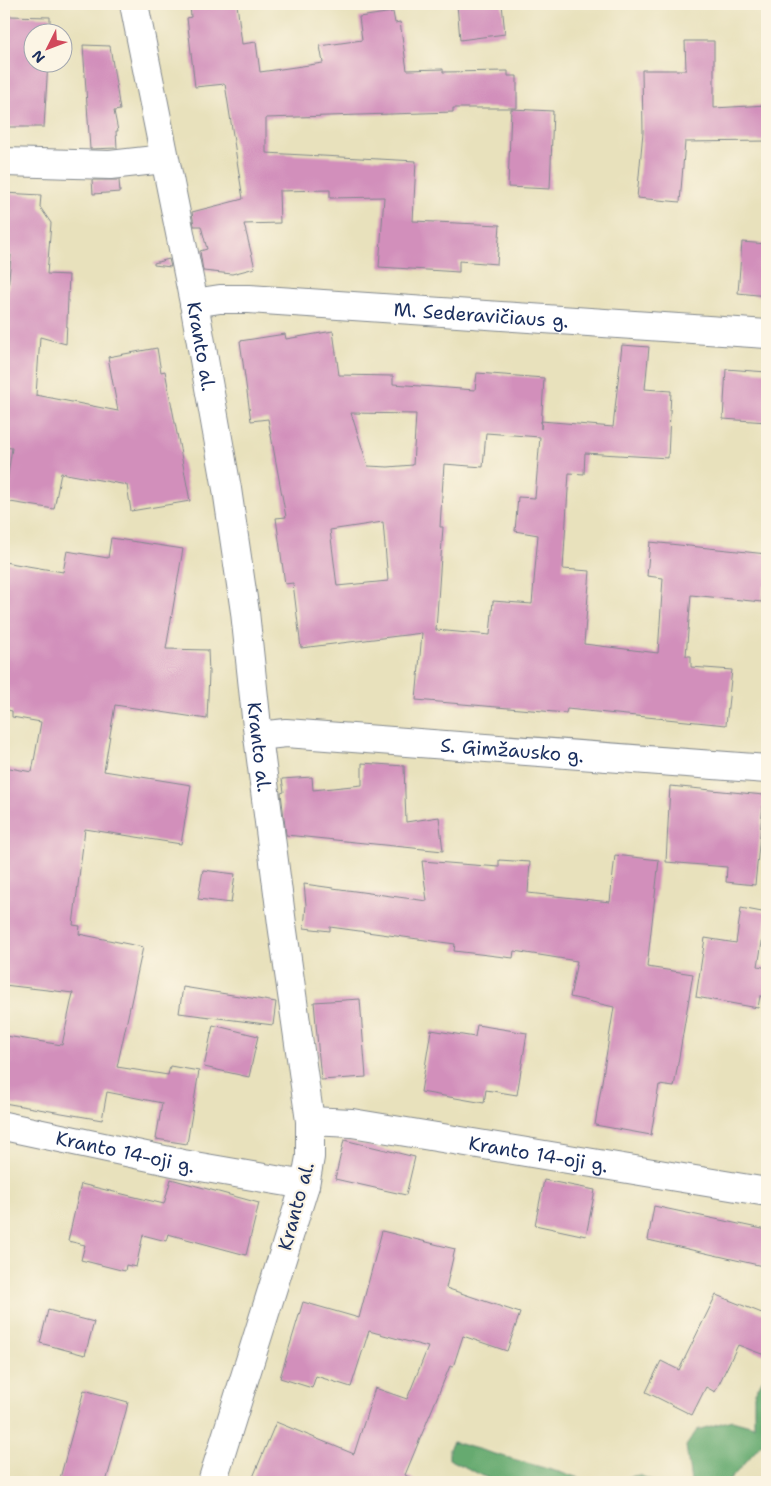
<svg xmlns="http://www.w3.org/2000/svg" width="771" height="1486" font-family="'Shantell Sans',sans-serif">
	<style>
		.forest { fill: #66aa70; stroke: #406c67 }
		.building { fill: #d28fbb; fill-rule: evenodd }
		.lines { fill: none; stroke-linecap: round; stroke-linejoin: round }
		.minor-casing { stroke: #82888d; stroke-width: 30 }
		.minor { stroke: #fff; stroke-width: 28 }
		.labels { text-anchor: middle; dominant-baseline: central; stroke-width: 4.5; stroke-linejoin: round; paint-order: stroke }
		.street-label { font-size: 19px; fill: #1b2f5e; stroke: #fcf5e5 }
	</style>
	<rect width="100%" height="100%" fill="#fcf5e5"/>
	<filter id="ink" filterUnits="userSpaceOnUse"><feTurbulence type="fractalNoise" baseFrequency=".02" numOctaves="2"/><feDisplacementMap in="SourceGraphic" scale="10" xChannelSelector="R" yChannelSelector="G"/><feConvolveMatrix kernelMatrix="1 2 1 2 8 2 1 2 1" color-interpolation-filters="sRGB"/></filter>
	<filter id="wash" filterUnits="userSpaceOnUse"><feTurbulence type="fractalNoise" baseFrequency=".0096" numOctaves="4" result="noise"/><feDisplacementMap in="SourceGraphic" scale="20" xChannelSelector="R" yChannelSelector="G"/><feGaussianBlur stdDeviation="1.12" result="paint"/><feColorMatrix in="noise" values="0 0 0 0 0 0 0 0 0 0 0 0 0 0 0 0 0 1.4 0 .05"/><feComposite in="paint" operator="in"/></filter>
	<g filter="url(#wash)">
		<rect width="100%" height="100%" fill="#e8e1bc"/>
		<path class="forest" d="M 767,1377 L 767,1438 L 728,1482 L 691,1482 L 686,1446 L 697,1430 L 732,1420 L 754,1426 L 754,1395 L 763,1378 Z
			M 453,1442 L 594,1482 L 495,1482 L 449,1459 L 449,1449 Z
			M 639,1475 L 656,1482 L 604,1482 Z"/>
		<g id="blocks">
			<path class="building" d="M 212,4 L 237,4 L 242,44 L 256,42 L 260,72 L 323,63 L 320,46 L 362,40 L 359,17 L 393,12 L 395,23 L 400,22 L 407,70 L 443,69 L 443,72 L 508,71 L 508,76 L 517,76 L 517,108 L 453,108 L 453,112 L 266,118 L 266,153 L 416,161 L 413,221 L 500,225 L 497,264 L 459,261 L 459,272 L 379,267 L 384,197 L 330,198 L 330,190 L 279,191 L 280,223 L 244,224 L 255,268 L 232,274 L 203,271 L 200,251 L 207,249 L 201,226 L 194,226 L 192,212 L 243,199 L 225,84 L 195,87 L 187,18 L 191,17 L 190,6 Z
				M 457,4 L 502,4 L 505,34 L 460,40 Z
				M 9,16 L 50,17 L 50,32 L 32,32 L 32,62 L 48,62 L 44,127 L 5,127 L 4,17 L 9,18 Z
				M 685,41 L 714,41 L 714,108 L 767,105 L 767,141 L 685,142 L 680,202 L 637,198 L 643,132 L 642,70 L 686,70 Z
				M 83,45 L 110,46 L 120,110 L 114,111 L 118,131 L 116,131 L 117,148 L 90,149 Z
				M 511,109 L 553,111 L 550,189 L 508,187 Z
				M 92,180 L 119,180 L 120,192 L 93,194 Z
				M 4,193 L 41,195 L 40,207 L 51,223 L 47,274 L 69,275 L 66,344 L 40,337 L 36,395 L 118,411 L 108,357 L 157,348 L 161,372 L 165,371 L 190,501 L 131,511 L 127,485 L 61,473 L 54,509 L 4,501 L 12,448 L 4,447 L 4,315 L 6,315 L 11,255 L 4,255 Z
				M 742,242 L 767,244 L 767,296 L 738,293 Z
				M 169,259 L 171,267 L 154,265 L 154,263 Z
				M 333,331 L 339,375 L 393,376 L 393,384 L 475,390 L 477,373 L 544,378 L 541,429 L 541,421 L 613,427 L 622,345 L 649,347 L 645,389 L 671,391 L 668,458 L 585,453 L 584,474 L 569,473 L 563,569 L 590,571 L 584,644 L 658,653 L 663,578 L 647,576 L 650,542 L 767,554 L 767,586 L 763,586 L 762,602 L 691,595 L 686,656 L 691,656 L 691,667 L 732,670 L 726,725 L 567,709 L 566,713 L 416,700 L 422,633 L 301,648 L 293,583 L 285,584 L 276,518 L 286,517 L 268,419 L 251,421 L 240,341 L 285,334 L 286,339 ZM 351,413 L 416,414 L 413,465 L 388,467 L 368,466 ZM 486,433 L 540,437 L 535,498 L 518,497 L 515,531 L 538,535 L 532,604 L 493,601 L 490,635 L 436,630 L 443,527 L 440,527 L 444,464 L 483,467 ZM 383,522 L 388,581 L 337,586 L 330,530 Z
				M 726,369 L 767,372 L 767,422 L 723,419 Z
				M 111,538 L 183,549 L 166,649 L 208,650 L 209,673 L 207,719 L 115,705 L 104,771 L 191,785 L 181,844 L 85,829 L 73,925 L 80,926 L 79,934 L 143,947 L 117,1067 L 168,1075 L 170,1066 L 199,1071 L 187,1144 L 156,1139 L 162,1103 L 107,1092 L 102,1120 L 4,1103 L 4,1054 L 6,1036 L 62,1045 L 73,993 L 4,985 L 4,767 L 32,772 L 41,722 L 12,717 L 12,711 L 4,709 L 4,562 L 63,572 L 67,551 L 108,558 Z
				M 362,763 L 404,766 L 406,822 L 439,817 L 443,851 L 286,835 L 281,793 L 284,792 L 282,779 L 312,777 L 313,790 L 362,785 Z
				M 670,786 L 764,795 L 755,885 L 726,882 L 727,867 L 666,862 Z
				M 615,855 L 659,860 L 647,967 L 693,974 L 674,1087 L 659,1085 L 651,1135 L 595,1125 L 614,1007 L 570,997 L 577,961 L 514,951 L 513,958 L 454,951 L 455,944 L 330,927 L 330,931 L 304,928 L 306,905 L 304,884 L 427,901 L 422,861 L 499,867 L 499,860 L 530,862 L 528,893 L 610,902 Z
				M 203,870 L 235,874 L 231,903 L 198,899 Z
				M 741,908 L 767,913 L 758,966 L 767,968 L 767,997 L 760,996 L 758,1008 L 696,997 L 705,938 L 736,943 Z
				M 183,987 L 276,1002 L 273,1025 L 179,1013 Z
				M 360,999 L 366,1077 L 321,1080 L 314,1002 Z
				M 213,1025 L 258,1036 L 249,1077 L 204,1067 Z
				M 477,1025 L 527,1033 L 517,1095 L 486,1090 L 484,1103 L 421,1092 L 431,1030 L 475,1037 Z
				M 344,1140 L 415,1157 L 406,1195 L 335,1179 Z
				M 171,1179 L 259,1203 L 246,1255 L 168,1234 L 166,1241 L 143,1235 L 136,1267 L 126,1265 L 125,1271 L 81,1260 L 85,1245 L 68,1241 L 81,1184 L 164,1204 Z
				M 544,1180 L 595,1190 L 586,1236 L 535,1225 Z
				M 654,1206 L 767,1230 L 767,1267 L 648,1240 Z
				M 382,1231 L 455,1249 L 446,1288 L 520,1313 L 507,1351 L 463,1336 L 453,1367 L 450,1366 L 405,1475 L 419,1482 L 251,1482 L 276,1422 L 354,1454 L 375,1388 L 407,1399 L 428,1347 L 369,1331 L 351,1387 L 316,1376 L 312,1388 L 280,1378 L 303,1302 L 359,1318 Z
				M 716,1295 L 767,1315 L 767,1356 L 738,1345 L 715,1392 L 706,1387 L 692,1415 L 646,1392 L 661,1361 L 679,1370 Z
				M 48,1310 L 94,1322 L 85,1355 L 40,1343 Z
				M 84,1390 L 128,1402 L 126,1411 L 106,1482 L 59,1482 Z"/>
		</g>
	</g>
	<g filter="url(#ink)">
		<use href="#blocks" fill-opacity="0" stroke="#82888d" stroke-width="1"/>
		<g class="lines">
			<g class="minor-casing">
				<g id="minor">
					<path id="s1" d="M 134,4 L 194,303 L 227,489 L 245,612 L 258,736 L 282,924 L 310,1121 L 310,1157 L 305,1185 L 212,1482"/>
					<path d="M 4,162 L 110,165 L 164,159"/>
					<path id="s2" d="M 194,303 L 220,299 L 249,299 L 767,334"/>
					<path id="s3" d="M 258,736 L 286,733 L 767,769"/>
					<path id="s4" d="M 310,1121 L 352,1123 L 767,1192"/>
					<path id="s5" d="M 4,1126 L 183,1164 L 305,1185"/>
				</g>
			</g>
			<use href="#minor" class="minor"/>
		</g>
	</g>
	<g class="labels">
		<g class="street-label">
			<text stroke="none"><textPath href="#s2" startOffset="288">M. Sederavičiaus g.</textPath></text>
			<text stroke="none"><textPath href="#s1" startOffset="349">Kranto al.</textPath></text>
			<text stroke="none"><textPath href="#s1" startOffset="754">Kranto al.</textPath></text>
			<text stroke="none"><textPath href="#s3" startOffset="255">S. Gimžausko g.</textPath></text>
			<text stroke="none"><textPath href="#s5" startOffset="124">Kranto 14-oji g.</textPath></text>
			<text stroke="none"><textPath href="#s4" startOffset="231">Kranto 14-oji g.</textPath></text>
			<text transform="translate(296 1206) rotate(-75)">Kranto al.</text>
		</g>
	</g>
	<rect width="771" height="1486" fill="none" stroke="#fcf5e5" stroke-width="20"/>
	<g transform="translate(48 48) rotate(228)"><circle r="24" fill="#fcf5e5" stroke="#a2a6af"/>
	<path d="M0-4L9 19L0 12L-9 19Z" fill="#d1495b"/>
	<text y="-8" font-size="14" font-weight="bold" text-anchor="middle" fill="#1b2f5e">N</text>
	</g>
</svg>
